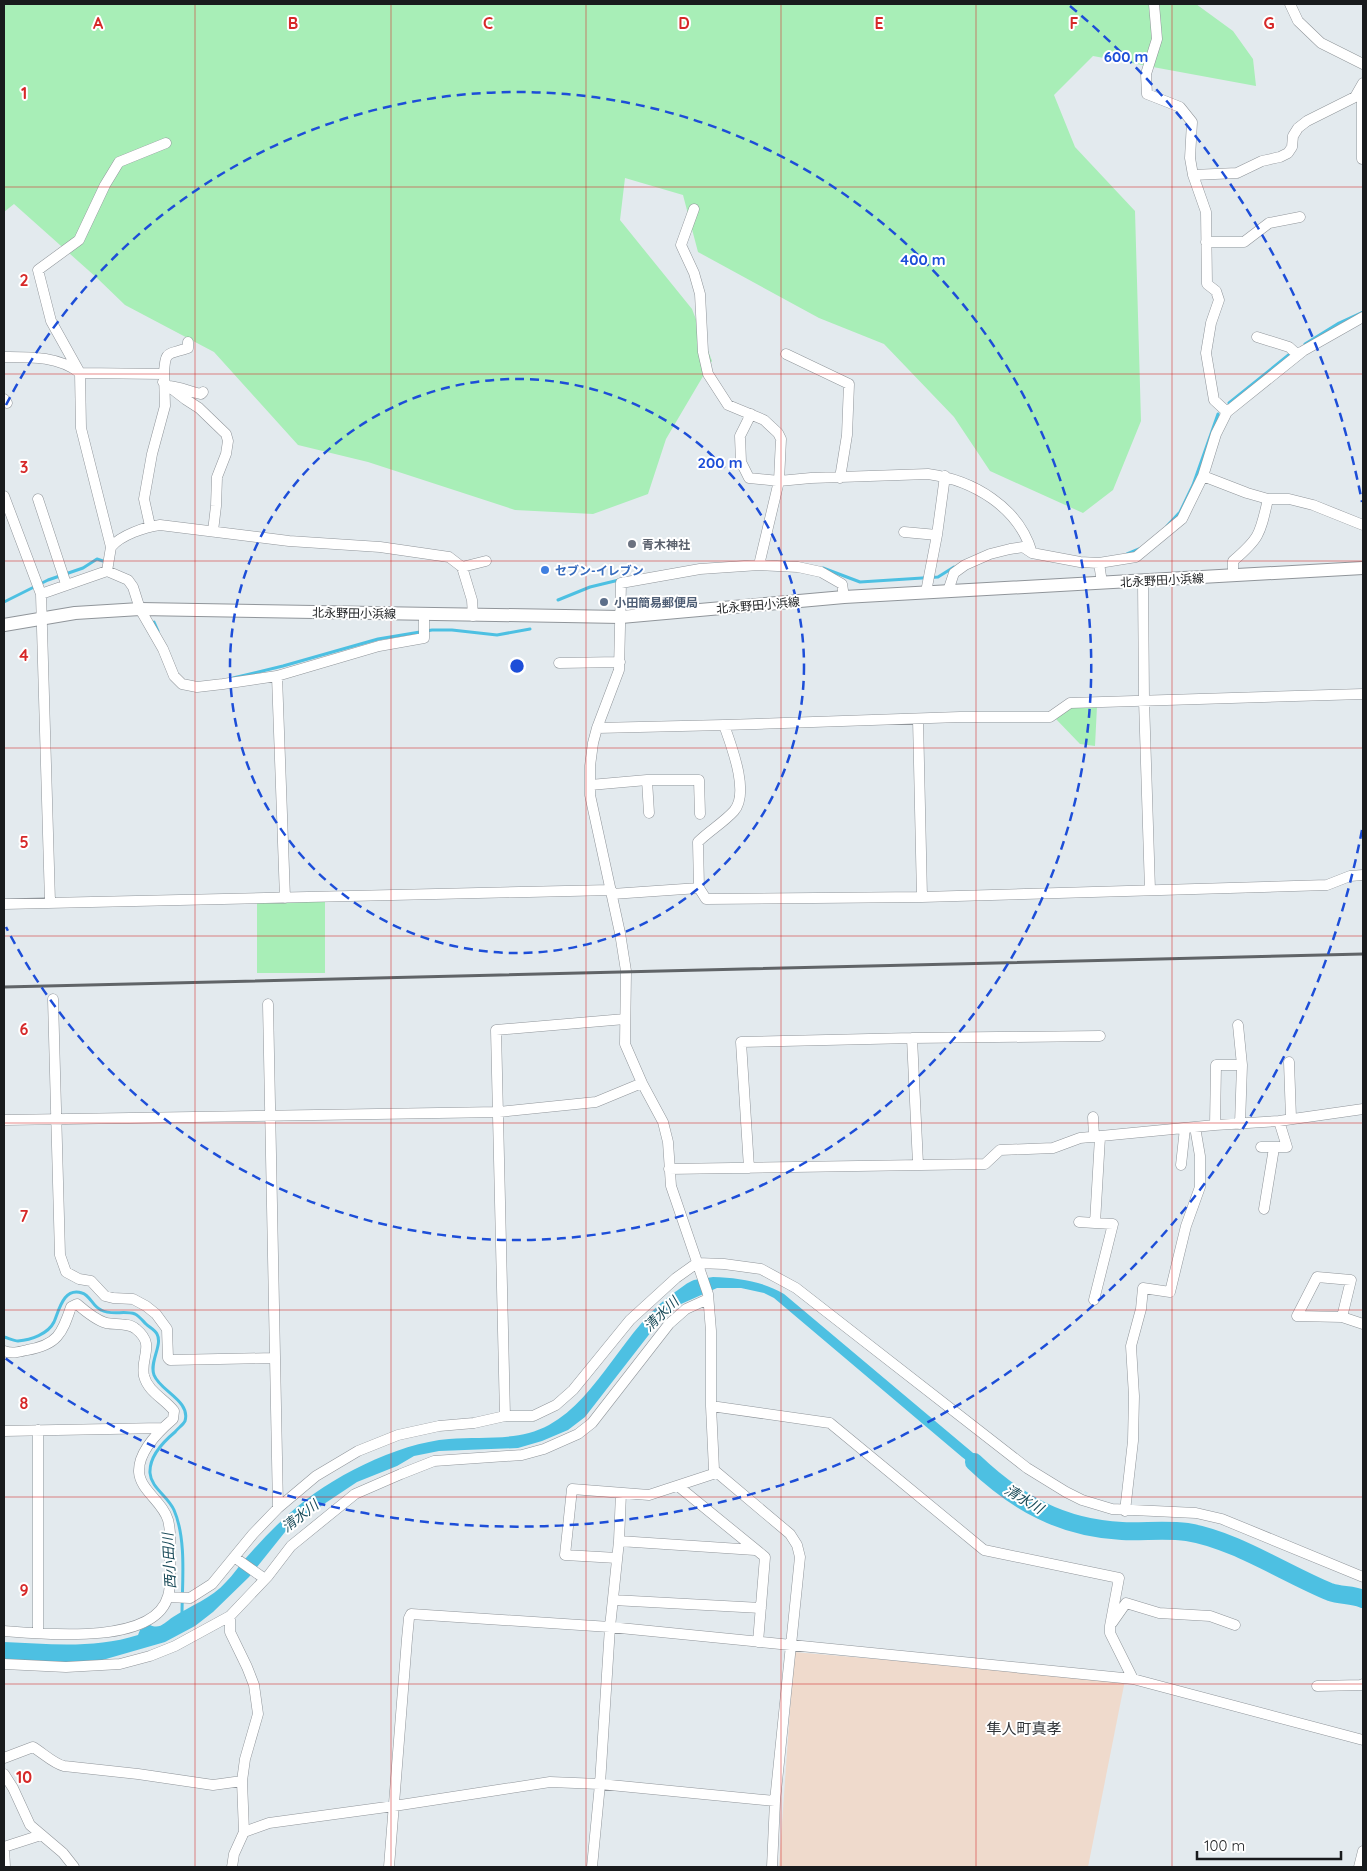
<svg xmlns="http://www.w3.org/2000/svg" width="1367" height="1871" font-family="Quicksand,'Noto Sans JP',sans-serif">
  <style>
    .industrial { fill: #efdacc }
    .green { fill: #a8eeb7 }
    .water { fill: #4dc0e2 }
    .lines { fill: none; stroke-linecap: round; stroke-linejoin: round }
    .stream { stroke: #4dc0e2; stroke-width: 3 }
    .river { stroke: #4dc0e2; stroke-width: 18 }
    .minor-casing { stroke: #90959a; stroke-width: 11 }
    .major-casing { stroke: #90959a; stroke-width: 14 }
    .minor { stroke: #fff; stroke-width: 10 }
    .major { stroke: #fff; stroke-width: 12 }
    .rail { stroke: #606467; stroke-width: 3 }
    .grid { fill: none; stroke: #d62828; stroke-width: 1; stroke-opacity: 0.55 }
    .ring { fill: none; stroke: #1d4ed8; stroke-width: 2.5; stroke-dasharray: 9 6 }
    .worship-dot { fill: #6b7280; stroke: #fff; stroke-width: 2 }
    .shop-dot { fill: #3f7fe0; stroke: #fff; stroke-width: 2 }
    .service-dot { fill: #5c6f8a; stroke: #fff; stroke-width: 2 }
    .labels { text-anchor: middle; dominant-baseline: central; stroke-width: 4; stroke-linejoin: round; paint-order: stroke }
    .worship-label { font-size: 12px; font-weight: bold; fill: #5b616d; stroke: #fff; text-anchor: start }
    .shop-label { font-size: 12px; font-weight: bold; fill: #366cbe; stroke: #fff; text-anchor: start }
    .street-label { font-size: 12px; fill: #191b1d; stroke: #fff }
    .service-label { font-size: 12px; font-weight: bold; fill: #4e5e75; stroke: #fff; text-anchor: start }
    .water-label { font-size: 14px; font-style: italic; fill: #194a58; stroke: #fff }
    .quarter-label { font-size: 15px; fill: #313539; stroke: #fff }
    .grid-label { font-size: 16px; text-anchor: middle; font-weight: bold; fill: #d62828; stroke: #fff; stroke-width: 4; stroke-linejoin: round; paint-order: stroke }
    .centre { fill: #1d4ed8; stroke: #fff; stroke-width: 2.5 }
    .ring-label { font-size: 15px; text-anchor: middle; font-weight: bold; fill: #1d4ed8; stroke: #fff; stroke-width: 4; stroke-linejoin: round; paint-order: stroke }
  </style>
  <rect width="100%" height="100%" fill="#e3eaee"/>
  <!-- industrial -->
  <path class="industrial" d="M 794,1652 L 1125,1680 L 1088,1867 L 779,1867 Z"/>
  <!-- green -->
  <path class="green" d="M 4,4 L 1196,4 L 1233,31 L 1253,59 L 1256,86 L 1093,56 L 1054,95 L 1075,147 L 1135,211 L 1141,421 L 1113,490 L 1083,513 L 990,471 L 954,417 L 884,344 L 819,318 L 698,252 L 683,195 L 625,178 L 620,220 L 692,309 L 712,361 L 666,439 L 648,494 L 593,514 L 515,510 L 368,462 L 298,445 L 214,352 L 125,305 L 97,278 L 14,204 L 4,212 Z
    M 1097,706 L 1095,746 L 1080,744 L 1054,717 L 1072,707 Z
    M 257,901 L 325,901 L 325,973 L 257,973 Z"/>
  <!-- water -->
  <path class="water" d="M 713,1277 C 739,1278 762,1281 784,1294 L 985,1463 L 991,1477 L 989,1478 L 962,1457 L 774,1298 L 764,1293 L 741,1288 L 717,1288 L 681,1304 L 658,1323 L 585,1417 L 568,1430 L 542,1441 L 518,1448 L 439,1451 L 414,1456 L 397,1466 L 357,1482 L 297,1522 L 285,1532 L 249,1577 L 213,1612 L 195,1626 L 165,1642 L 99,1661 L 63,1663 L 4,1660 L 4,1642 C 49,1644 94,1649 138,1635 L 140,1630 L 150,1625 C 160,1630 165,1622 173,1617 C 190,1606 212,1598 226,1582 C 233,1575 239,1566 245,1559 C 259,1543 274,1527 290,1513 C 328,1478 397,1443 449,1439 C 482,1436 518,1442 549,1425 C 600,1397 625,1326 675,1292 C 681,1288 688,1282 694,1280 C 700,1279 707,1278 713,1277 Z"/>
  <g class="lines">
    <!-- stream -->
    <path class="stream" d="M 1305,344 L 1339,323 L 1363,312
      M 1229,403 L 1291,353
      M 1167,526 L 1180,512 L 1193,485 L 1218,414
      M 1127,554 L 1139,549
      M 823,568 L 860,582 L 938,577 L 954,567
      M 558,600 L 590,587 L 619,580
      M 4,602 L 48,580 L 83,568 L 97,559 L 103,561
      M 154,622 L 158,631
      M 233,678 L 283,666 L 378,639 L 432,630 L 452,630 L 497,635 L 530,629
      M 4,1337 C 8,1338 14,1341 18,1341 C 31,1340 48,1334 54,1322 C 59,1311 63,1287 82,1293 C 90,1295 93,1307 101,1310 C 112,1316 124,1310 135,1314 C 139,1316 143,1321 146,1324 C 149,1327 155,1330 157,1334 C 163,1345 149,1362 154,1375 C 160,1391 191,1401 185,1421 C 183,1425 178,1428 175,1432 C 163,1442 149,1456 150,1473 C 151,1488 168,1496 174,1510 C 187,1540 182,1584 182,1615"/>
    <!-- river -->
    <path class="river" d="M 974,1462 C 1017,1503 1062,1528 1122,1531 C 1143,1532 1166,1529 1187,1532 C 1233,1539 1286,1574 1330,1592 C 1341,1596 1352,1594 1363,1599"/>
    <defs>
      <path id="minor" d="M 1154,4 L 1157,39 L 1146,74 L 1147,94 L 1180,107 L 1192,122 L 1190,158 L 1193,175 L 1206,212 L 1207,284 L 1216,291 L 1219,300 L 1211,323 L 1206,353 L 1214,400 L 1227,412
        M 1290,4 L 1298,21 L 1321,43 L 1363,64
        M 1362,86 L 1362,159
        M 1193,175 L 1237,173 L 1262,161 L 1280,157 L 1288,153 L 1292,147 L 1293,136 L 1298,128 L 1307,121 L 1355,97 L 1363,83
        M 694,209 L 681,245 L 694,273 L 700,294 L 703,352 L 708,374 L 728,405 L 764,420 L 778,433 L 781,439 L 779,481 L 749,478 L 741,462 L 740,436 L 751,414
        M 1206,242 L 1244,242 L 1269,223 L 1300,217
        M 1257,337 L 1289,347 L 1298,355
        M 786,354 L 849,384 L 847,435 L 840,478
        M 4,357 C 30,357 58,356 80,373 L 164,374 L 165,406 L 152,454 L 144,499 L 150,526
        M 164,374 C 165,350 167,355 188,348 L 188,342
        M 163,382 L 185,399 L 199,408 L 226,434 L 228,441 L 226,454 L 217,477 L 216,506 L 213,531
        M 167,386 C 180,386 189,392 201,394 L 203,392
        M 4,399 L 7,403
        M 1203,476 L 1247,493 L 1268,499 L 1289,499 L 1313,505 L 1363,525
        M 4,496 L 41,594 L 50,902
        M 38,499 L 66,584
        M 904,532 L 937,535
        M 111,547 C 121,535 145,527 160,525 L 289,541 L 380,547 L 449,557 L 462,567 L 472,600 L 473,616
        M 1099,563 L 1102,583
        M 759,565 L 779,481 L 811,478 L 928,474 C 973,480 1019,507 1032,553
        M 462,567 L 486,561
        M 107,571 L 111,547 L 81,428 L 80,373 L 51,321 L 38,270 L 79,240 L 105,185 L 119,162 L 166,143
        M 1233,576 L 1233,561 C 1260,538 1260,534 1268,499
        M 1143,581 L 1144,700 L 1150,890
        M 948,591 L 954,573 L 965,565 L 990,554 L 1010,549 L 1023,547 L 1032,553 L 1080,562 L 1099,563 L 1136,557 L 1182,519 L 1203,476 L 1216,434 L 1227,412 L 1303,351 L 1363,317
        M 926,592 L 937,535 L 945,476
        M 41,594 L 107,571 L 128,580 L 133,587 L 140,609 L 163,649 L 174,676 L 182,684 L 197,687 L 223,684 L 277,676 L 379,646 L 424,638 L 424,614
        M 559,663 L 620,662
        M 277,676 L 285,898
        M 918,719 L 922,897
        M 724,725 C 731,745 750,793 734,811 C 723,823 709,831 698,842 L 699,888 L 706,899 L 922,897 L 1327,885 L 1350,876 L 1363,875
        M 597,728 L 724,725 L 960,717 L 1050,717 L 1070,703 L 1363,694
        M 647,780 L 649,813
        M 590,785 L 647,780 L 699,780 L 700,814
        M 612,894 L 699,888
        M 4,904 L 611,890
        M 53,999 L 60,1255 L 66,1272 L 79,1279 L 91,1281 L 105,1296 L 113,1298 L 133,1299 L 146,1306 L 156,1314 L 167,1329 L 168,1358 L 170,1360 L 274,1358
        M 268,1004 L 278,1508
        M 1238,1025 L 1242,1065 L 1240,1124
        M 912,1038 L 918,1164
        M 1289,1062 L 1291,1118
        M 1093,1117 L 1094,1137
        M 4,1120 L 499,1112 L 596,1102 L 642,1083
        M 1215,1125 L 1216,1065 L 1242,1065
        M 1261,1147 L 1287,1147 L 1279,1121
        M 1181,1165 L 1185,1128
        M 749,1168 L 741,1042 L 912,1038 L 1100,1036
        M 669,1169 L 985,1164 L 1000,1150 L 1053,1148 L 1080,1138 L 1215,1125 L 1279,1121 L 1363,1109
        M 1264,1209 L 1274,1148
        M 1079,1222 L 1095,1223
        M 1094,1300 L 1113,1224 L 1095,1223 L 1100,1137
        M 1342,1317 L 1351,1280 L 1317,1277 L 1297,1316 L 1342,1317 L 1363,1324
        M 4,1351 C 12,1354 19,1352 27,1350 C 57,1345 62,1334 71,1307 L 77,1304 C 85,1311 96,1320 106,1323 C 116,1325 128,1322 136,1329 C 156,1345 140,1357 144,1376 C 148,1392 165,1399 174,1411 L 173,1419 C 159,1431 138,1452 139,1472 C 140,1490 163,1502 168,1520 C 172,1535 170,1551 170,1566 C 170,1575 171,1587 168,1596 C 155,1646 42,1634 4,1631
        M 711,1406 L 830,1423 L 984,1550 L 1119,1578 L 1110,1626 L 1110,1633 L 1133,1679
        M 505,1416 L 496,1030 L 625,1019
        M 4,1431 L 162,1428
        M 678,1486 L 765,1557 L 758,1642
        M 1125,1511 L 1133,1441 L 1134,1396 L 1131,1346 L 1141,1309 L 1143,1288 L 1170,1292 L 1186,1226 L 1200,1187 L 1200,1156 L 1195,1127
        M 619,1541 L 755,1550
        M 234,1557 L 265,1579
        M 617,1558 L 565,1555 L 572,1489 L 649,1495 L 716,1473
        M 168,1597 L 190,1598 L 212,1584 L 253,1534 L 278,1508 L 316,1476 L 358,1451 L 398,1435 L 439,1426 L 474,1423 L 505,1416 L 533,1416 L 556,1405 L 573,1390 L 630,1320 L 676,1278 L 697,1263 L 724,1264 L 761,1269 L 796,1288 L 1027,1468 L 1066,1492 L 1082,1500 L 1112,1509 L 1196,1513 L 1222,1519 L 1363,1577
        M 613,1600 L 761,1608
        M 1112,1623 L 1126,1603 L 1159,1613 L 1210,1616 L 1235,1625
        M 38,1632 L 38,1430
        M 4,1664 L 66,1667 L 120,1664 L 150,1656 L 175,1646 L 230,1616
        M 1317,1686 L 1361,1685 L 1363,1684
        M 4,1758 L 33,1747 C 43,1753 54,1764 64,1766 L 138,1774 L 213,1785 L 242,1781
        M 4,1774 L 13,1788 L 30,1825 L 63,1853 L 74,1867
        M 244,1832 L 269,1823 L 394,1806 L 550,1782 L 600,1784 L 775,1801
        M 5,1867 L 4,1847 L 41,1835
        M 232,1867 L 234,1854 L 244,1832 L 242,1781 L 245,1759 L 258,1714 L 254,1685 L 247,1667 L 230,1632 L 230,1616 L 268,1576 L 291,1546 L 355,1494 L 401,1474 L 434,1461 L 522,1455 L 544,1449 L 578,1434 L 592,1423 L 669,1324 L 686,1309 L 708,1299
        M 389,1867 L 407,1639 L 409,1618 L 411,1614 L 610,1627 L 1133,1679 L 1363,1740
        M 592,1867 L 600,1784 L 610,1627 L 619,1541 L 621,1493
        M 772,1867 L 775,1801 L 800,1557 L 797,1545 L 790,1534 L 714,1470 L 711,1406 L 711,1331 L 708,1294 L 671,1186 L 668,1142 L 663,1122 L 642,1083 L 625,1044 L 626,971 L 620,933 L 590,795 L 590,766 L 593,743 L 597,728 L 619,670 L 621,583 L 700,569 L 759,565 L 798,567 L 821,572 L 842,584 L 844,597
        M 1359,1867 L 1363,1851"/>
      <path id="major" d="M 4,625 L 75,613 L 140,609 L 621,617 L 844,597 L 1363,568"/>
    </defs>
    <!-- minor casing -->
    <use href="#minor" class="minor-casing"/>
    <!-- major casing -->
    <use href="#major" class="major-casing"/>
    <!-- minor -->
    <use href="#minor" class="minor"/>
    <!-- major -->
    <use href="#major" class="major"/>
    <!-- rail -->
    <path class="rail" d="M 4,987 L 1363,954"/>
  </g>
  <!-- grid -->
  <path class="grid" d="M 195,4 L 195,1867M 391,4 L 391,1867M 586,4 L 586,1867M 781,4 L 781,1867M 976,4 L 976,1867M 1172,4 L 1172,1867M 4,187 L 1363,187M 4,374 L 1363,374M 4,561 L 1363,561M 4,748 L 1363,748M 4,936 L 1363,936M 4,1123 L 1363,1123M 4,1310 L 1363,1310M 4,1497 L 1363,1497M 4,1684 L 1363,1684"/>
  <!-- distance rings -->
  <g class="ring">
    <circle cx="517" cy="666" r="287"/>
    <path d="M6 405A574 574 0 1 1 6 927"/>
    <path d="M1362 830A861 861 0 0 1 5 1358M1070 6A861 861 0 0 1 1362 502"/>
  </g>
  <!-- markers -->
  <circle class="worship-dot" cx="632" cy="544" r="5"/>
  <circle class="shop-dot" cx="545" cy="570" r="5"/>
  <circle class="service-dot" cx="604" cy="602" r="5"/>
  <g class="labels">
    <!-- worship labels -->
    <g class="worship-label">
      <text x="642" y="544">青木神社</text>
    </g>
    <!-- shop labels -->
    <g class="shop-label">
      <text x="555" y="570">セブン-イレブン</text>
    </g>
    <!-- street labels -->
    <g class="street-label">
      <text transform="translate(1162 580) rotate(-3)">北永野田小浜線</text>
      <text transform="translate(758 605) rotate(-5)">北永野田小浜線</text>
      <text transform="translate(354 613) rotate(1)">北永野田小浜線</text>
    </g>
    <!-- service labels -->
    <g class="service-label">
      <text x="614" y="602">小田簡易郵便局</text>
    </g>
    <!-- water labels -->
    <g class="water-label">
      <text transform="translate(661 1314) rotate(-44)">清水川</text>
      <text transform="translate(1024 1499) rotate(31)">清水川</text>
      <text transform="translate(300 1516) rotate(-38)">清水川</text>
      <text transform="translate(169 1561) rotate(-93)">西小田川</text>
    </g>
    <!-- quarter labels -->
    <g class="quarter-label">
      <text x="1024" y="1728">隼人町真孝</text>
    </g>
  </g>
  <g class="grid-label">
    <text x="98" y="29">A</text>
    <text x="293" y="29">B</text>
    <text x="488" y="29">C</text>
    <text x="684" y="29">D</text>
    <text x="879" y="29">E</text>
    <text x="1074" y="29">F</text>
    <text x="1269" y="29">G</text>
    <text x="24" y="99">1</text>
    <text x="24" y="286">2</text>
    <text x="24" y="473">3</text>
    <text x="24" y="661">4</text>
    <text x="24" y="848">5</text>
    <text x="24" y="1035">6</text>
    <text x="24" y="1222">7</text>
    <text x="24" y="1409">8</text>
    <text x="24" y="1596">9</text>
    <text x="24" y="1783">10</text>
  </g>
  <circle cx="517" cy="666" r="8" class="centre"/>
  <g class="ring-label">
    <text x="1126" y="62">600 m</text>
    <text x="923" y="265">400 m</text>
    <text x="720" y="468">200 m</text>
  </g>
  <!-- border -->
  <rect width="1367" height="1871" fill="none" stroke="#191b1d" stroke-width="10"/>
  <!-- scale -->
  <path d="M1197 1851v8h144v-8" fill="none" stroke="#191b1d" stroke-width="2.5"/>
  <text x="1204" y="1851" font-size="15" fill="#191b1d" stroke="#ffffff" stroke-width="4" paint-order="stroke">100 m</text>
</svg>
